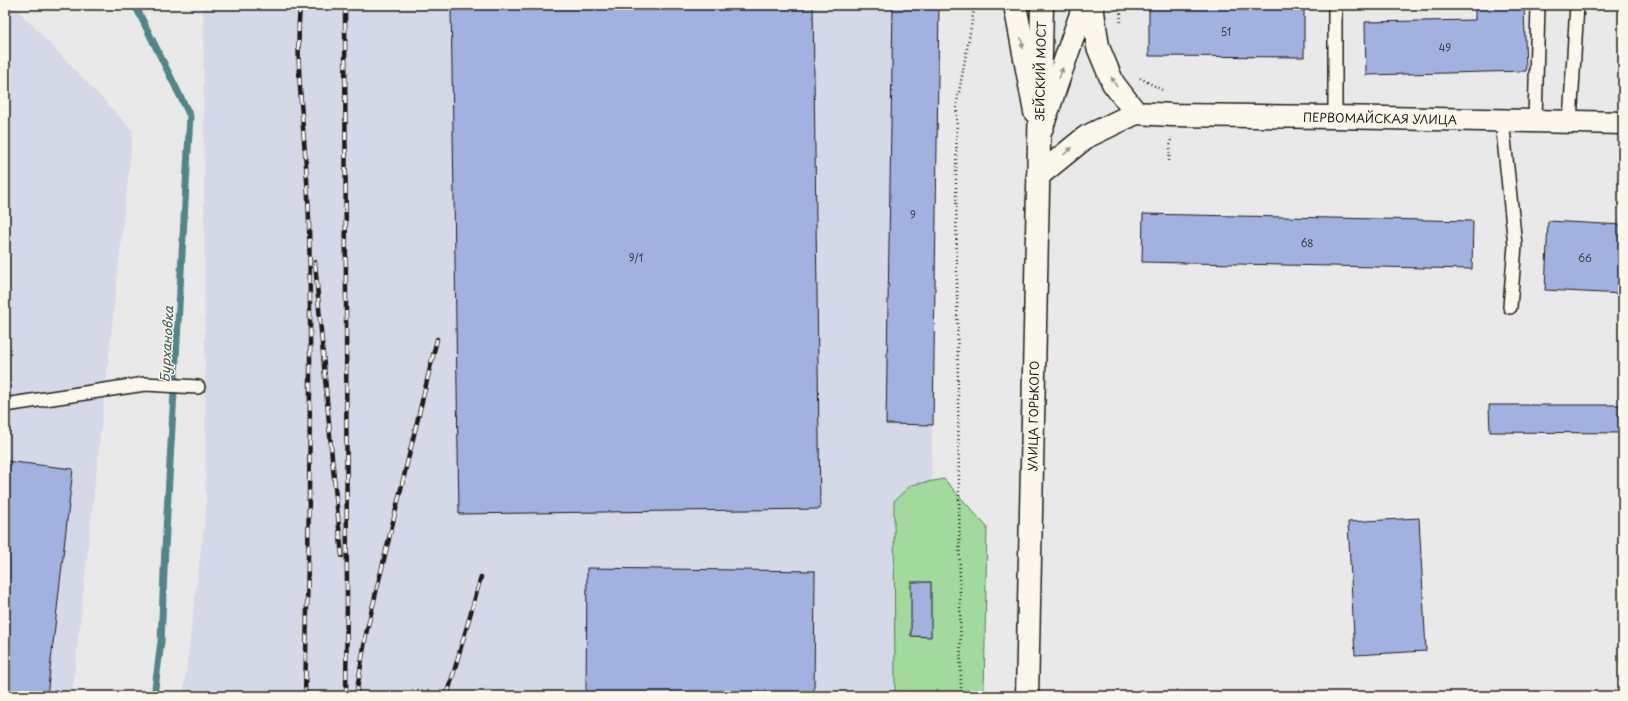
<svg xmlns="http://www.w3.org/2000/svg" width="1628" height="701" font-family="'Playpen Sans',sans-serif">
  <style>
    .built { fill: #d4d8e7 }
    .green { fill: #a2d99d; stroke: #5f7a5c }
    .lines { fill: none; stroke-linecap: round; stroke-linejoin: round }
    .stream { stroke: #538488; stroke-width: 7 }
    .building { fill: #a2b1e0; stroke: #1c1c1c }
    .lane-casing { stroke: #1c1c1c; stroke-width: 16 }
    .secondary-casing { stroke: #1c1c1c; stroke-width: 25 }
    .primary-casing { stroke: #1c1c1c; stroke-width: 25 }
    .path { stroke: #1c1c1c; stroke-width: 2.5; stroke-dasharray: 1 3; stroke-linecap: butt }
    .lane { stroke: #fbf7ec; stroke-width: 13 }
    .secondary { stroke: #fbf7ec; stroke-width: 22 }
    .primary { stroke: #fbf7ec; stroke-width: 22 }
    .rail-casing { stroke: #1c1c1c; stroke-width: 4.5 }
    .rail { stroke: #fbf7ec; stroke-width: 3; stroke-dasharray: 9; stroke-linecap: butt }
    .oneway { fill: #97948e }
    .labels { text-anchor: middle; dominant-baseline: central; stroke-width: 3; stroke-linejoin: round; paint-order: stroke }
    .number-label { font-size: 10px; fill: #3e414d }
    .street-label { font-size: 12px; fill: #1c1c1c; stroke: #fbf7ec }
    .water-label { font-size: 13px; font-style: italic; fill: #3c595b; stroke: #fbf7ec }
  </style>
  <rect width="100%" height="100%" fill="#e9e9ea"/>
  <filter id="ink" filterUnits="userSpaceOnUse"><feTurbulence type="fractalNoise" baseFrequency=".025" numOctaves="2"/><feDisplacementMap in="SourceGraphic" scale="8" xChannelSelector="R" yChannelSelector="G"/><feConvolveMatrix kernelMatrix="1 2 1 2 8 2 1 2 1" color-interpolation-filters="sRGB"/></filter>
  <g filter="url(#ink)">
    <!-- built -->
    <path class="built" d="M 11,5 L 13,5 L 133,131 L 72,696 L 5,696 L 5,11 Z
      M 203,5 L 935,5 L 930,696 L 183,696 L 206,509 Z"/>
    <!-- green -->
    <path class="green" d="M 944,479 L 987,527 L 984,696 L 895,696 L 894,501 L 911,485 Z"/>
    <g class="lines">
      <!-- stream -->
      <path class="stream" d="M 135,5 L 190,116 L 165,548 L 161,642 L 154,696"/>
    </g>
    <!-- building -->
    <path class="building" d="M 451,5 L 813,5 L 820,509 L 459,514 Z
      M 893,5 L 939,5 L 933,425 L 886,424 Z
      M 1149,5 L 1304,5 L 1304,57 L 1149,56 Z
      M 1475,5 L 1524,5 L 1526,71 L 1366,75 L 1365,22 L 1475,20 Z
      M 1143,214 L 1473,221 L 1472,269 L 1142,262 Z
      M 1548,221 L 1623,225 L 1623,294 L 1545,290 Z
      M 1489,405 L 1623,405 L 1623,433 L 1490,432 Z
      M 5,461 L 73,469 L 47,696 L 5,696 Z
      M 1419,518 L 1426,651 L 1355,655 L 1348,522 Z
      M 587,568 L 815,571 L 814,696 L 586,696 Z
      M 911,582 L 931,582 L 931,637 L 911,636 Z"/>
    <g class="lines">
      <defs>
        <path id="lane" d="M 1335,117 L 1335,5
          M 1502,120 L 1515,245 L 1510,307
          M 1535,121 L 1538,5
          M 1570,122 L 1577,5
          M 5,405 L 145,384 L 198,387"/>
        <path id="secondary" d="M 1015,5 L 1035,112
          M 1092,5 L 1098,47 L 1113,83 L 1136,113
          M 1041,130 L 1084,5
          M 1038,176 L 1086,137 L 1136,113 L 1172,115 L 1335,117 L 1623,123"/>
        <path id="primary" d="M 1027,696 L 1042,5"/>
      </defs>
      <!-- lane casing -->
      <use href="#lane" class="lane-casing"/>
      <!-- secondary casing -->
      <use href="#secondary" class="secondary-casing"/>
      <!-- primary casing -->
      <use href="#primary" class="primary-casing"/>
      <!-- path -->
      <path class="path" d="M 1120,5 L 1121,25
        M 1140,78 L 1162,90
        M 1169,161 L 1171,137
        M 961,696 L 956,180 L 957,103 L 975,5"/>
      <!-- lane -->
      <use href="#lane" class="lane"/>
      <!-- secondary -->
      <use href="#secondary" class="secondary"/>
      <!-- primary -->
      <use href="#primary" class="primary"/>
      <defs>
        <path id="rail" d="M 300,5 C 294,78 308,151 309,223 C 312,381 309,538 305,696
          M 345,5 L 347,602
          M 315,262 L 332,458 L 342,556
          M 346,696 L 347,596
          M 356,696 L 366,634 L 437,339
          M 447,696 L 481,577"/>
      </defs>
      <!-- rail casing -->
      <use href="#rail" class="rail-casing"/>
      <!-- rail -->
      <use href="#rail" class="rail"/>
    </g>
    <!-- one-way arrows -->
    <defs><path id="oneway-solid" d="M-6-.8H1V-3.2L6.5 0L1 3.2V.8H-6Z"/></defs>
    <g class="oneway">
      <use href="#oneway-solid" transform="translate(1022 43) rotate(80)"/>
      <use href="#oneway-solid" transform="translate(1061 73) rotate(-71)"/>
      <use href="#oneway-solid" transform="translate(1114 82) rotate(-120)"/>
      <use href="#oneway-solid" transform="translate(1068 151) rotate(-40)"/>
    </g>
  </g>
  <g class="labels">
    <!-- number labels -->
    <g class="number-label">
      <text x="1226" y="31">51</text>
      <text x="1445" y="47">49</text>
      <text x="913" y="214">9</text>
      <text x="1307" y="242">68</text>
      <text x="636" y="257">9/1</text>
      <text x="1585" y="257">66</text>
    </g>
    <!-- street labels -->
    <g class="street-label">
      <text transform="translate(1040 71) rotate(-89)">ЗЕЙСКИЙ МОСТ</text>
      <text transform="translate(1380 118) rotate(1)">ПЕРВОМАЙСКАЯ УЛИЦА</text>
      <text transform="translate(1033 416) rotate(-89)">УЛИЦА ГОРЬКОГО</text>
    </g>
    <!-- water labels -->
    <g class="water-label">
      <text transform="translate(166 344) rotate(-87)">Бурхановка</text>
    </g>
  </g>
  <!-- margin -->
  <rect width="1628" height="701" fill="none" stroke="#fbf7ec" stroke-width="20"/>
  <rect x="10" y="10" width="1608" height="681" fill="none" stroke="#1c1c1c" stroke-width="1.5" filter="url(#ink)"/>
</svg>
